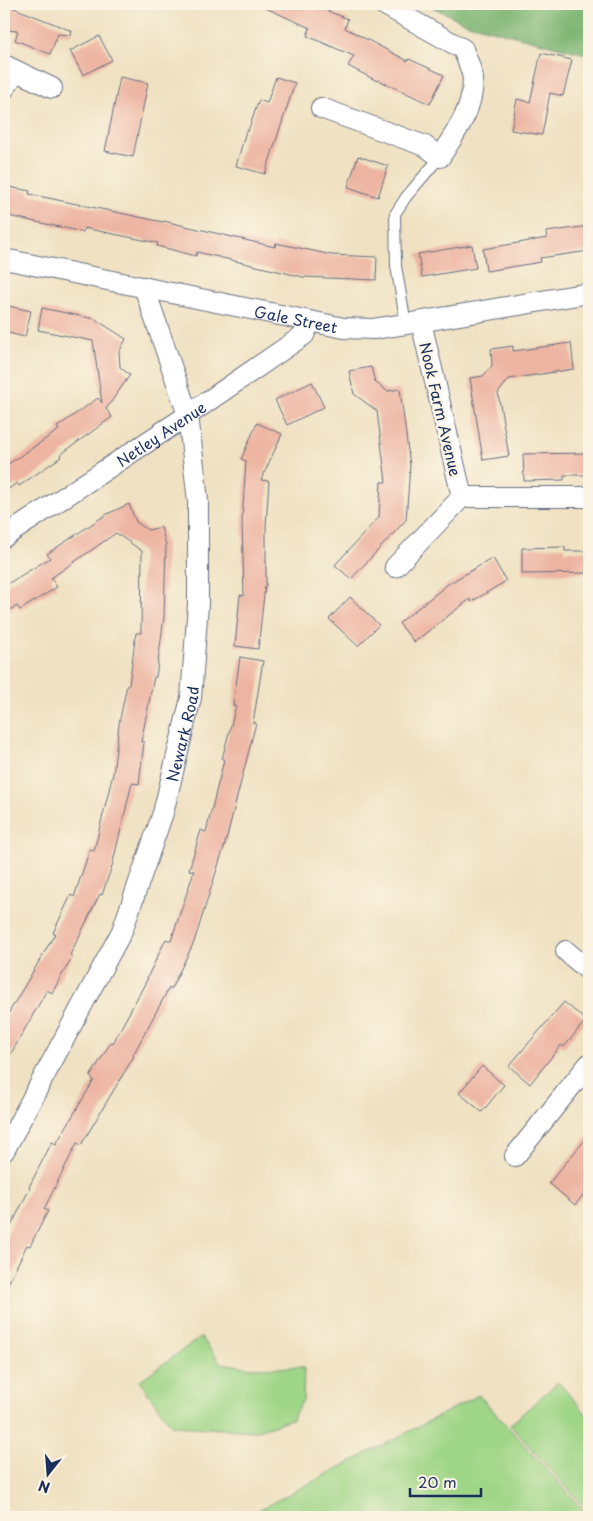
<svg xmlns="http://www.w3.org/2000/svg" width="593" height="1521" font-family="'Playpen Sans',sans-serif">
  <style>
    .green { fill: #9fd586; stroke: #5d8272 }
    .forest { fill: #7fb673; stroke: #4d7268 }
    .building { fill: #edb4a1 }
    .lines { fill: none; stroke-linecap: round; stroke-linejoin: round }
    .service-casing { stroke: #656d81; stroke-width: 12 }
    .minor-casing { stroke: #656d81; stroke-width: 22 }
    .service { stroke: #fff; stroke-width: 10 }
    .minor { stroke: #fff; stroke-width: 20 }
    .labels { text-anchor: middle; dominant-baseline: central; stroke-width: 4.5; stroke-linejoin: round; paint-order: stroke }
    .street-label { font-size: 15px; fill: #1b2f5e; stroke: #fcf5e5 }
  </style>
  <rect width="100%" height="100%" fill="#fcf5e5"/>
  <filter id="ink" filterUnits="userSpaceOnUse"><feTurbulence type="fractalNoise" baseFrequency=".02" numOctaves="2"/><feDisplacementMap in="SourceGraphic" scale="10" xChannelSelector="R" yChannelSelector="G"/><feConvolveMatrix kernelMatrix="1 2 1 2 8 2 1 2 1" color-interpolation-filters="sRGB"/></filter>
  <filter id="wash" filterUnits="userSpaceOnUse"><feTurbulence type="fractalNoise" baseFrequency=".0096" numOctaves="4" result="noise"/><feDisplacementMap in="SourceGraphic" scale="20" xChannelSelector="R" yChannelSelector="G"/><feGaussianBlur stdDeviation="1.12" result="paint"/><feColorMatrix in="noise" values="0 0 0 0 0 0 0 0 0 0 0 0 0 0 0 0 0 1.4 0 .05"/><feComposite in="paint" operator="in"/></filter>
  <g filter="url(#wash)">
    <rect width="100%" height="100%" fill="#efe1c1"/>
    <!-- green -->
    <path class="green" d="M 201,1337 L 221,1363 L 253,1368 L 304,1367 L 303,1400 L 292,1419 L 255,1431 L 172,1426 L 139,1381 Z
      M 558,1382 L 589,1417 L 589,1510 L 588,1511 L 510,1425 Z
      M 479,1395 L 588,1515 L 588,1517 L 245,1517 Z"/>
    <!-- forest -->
    <path class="forest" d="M 426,4 L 589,4 L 589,55 L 468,24 Z"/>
    <g id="blocks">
      <!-- building -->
      <path class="building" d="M 4,4 L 72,31 L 71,35 L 58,34 L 50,54 L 15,40 L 18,31 L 4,30 Z
        M 257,4 L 310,4 L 348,19 L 345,28 L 408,61 L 409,59 L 444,75 L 430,104 L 378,80 L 377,81 L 348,66 L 354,56 L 307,36 L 310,28 Z
        M 99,36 L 112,60 L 83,75 L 70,51 Z
        M 541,53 L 572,60 L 563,96 L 550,93 L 542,135 L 511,130 L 517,99 L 530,102 Z
        M 120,77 L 148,83 L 133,157 L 105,151 Z
        M 276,77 L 295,83 L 265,174 L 236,166 L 246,131 L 248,131 L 259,100 L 267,103 Z
        M 358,156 L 388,166 L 378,197 L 348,187 Z
        M 4,186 L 30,191 L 29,194 L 163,222 L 164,221 L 275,247 L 276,243 L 332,255 L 377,257 L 376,280 L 303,277 L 197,252 L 196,256 L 157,246 L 158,243 L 84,228 L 83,232 L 4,215 Z
        M 589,226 L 589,251 L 540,258 L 541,262 L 486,271 L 483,249 L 547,238 L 546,232 Z
        M 472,245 L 476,268 L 422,277 L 418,254 Z
        M 4,305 L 31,311 L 25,337 L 4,332 Z
        M 42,308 L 95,319 L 126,339 L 119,352 L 120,367 L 130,375 L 106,409 L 112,417 L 60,455 L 61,457 L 19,486 L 17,483 L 4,492 L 4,467 L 59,430 L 57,427 L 98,398 L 102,403 L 93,341 L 38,330 Z
        M 571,343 L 574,369 L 509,379 L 498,393 L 509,456 L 483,460 L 470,378 L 483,376 L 492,366 L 491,349 L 513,346 L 513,351 Z
        M 371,367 L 375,382 L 387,391 L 400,389 L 410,466 L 406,520 L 351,579 L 335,565 L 379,517 L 381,482 L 386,482 L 377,411 L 354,394 L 349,371 Z
        M 312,382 L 324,407 L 287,425 L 275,400 Z
        M 257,423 L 282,434 L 261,480 L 269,481 L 266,525 L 266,586 L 265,586 L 258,649 L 235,646 L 240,595 L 244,596 L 242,521 L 246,461 L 241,459 Z
        M 589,453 L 589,475 L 564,475 L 564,480 L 524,481 L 523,454 Z
        M 129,504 L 136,522 L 148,530 L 161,527 L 166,545 L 164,617 L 156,677 L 154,677 L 141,742 L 144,742 L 139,784 L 132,783 L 112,866 L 102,895 L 100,894 L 70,955 L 72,957 L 52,993 L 47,990 L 4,1066 L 4,1021 L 55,934 L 53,933 L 71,895 L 74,897 L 90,849 L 94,851 L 113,774 L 119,724 L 127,685 L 129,685 L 136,633 L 141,633 L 142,551 L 116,533 L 51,578 L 57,587 L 20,610 L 17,606 L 4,613 L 4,586 L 50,558 L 47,554 L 107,514 Z
        M 565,547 L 565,551 L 589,551 L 589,573 L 522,574 L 522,548 Z
        M 493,558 L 506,581 L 471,602 L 470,599 L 414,642 L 399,623 L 448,584 Z
        M 350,597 L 379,625 L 358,646 L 329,619 Z
        M 240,657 L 263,661 L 253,723 L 256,723 L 225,844 L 194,942 L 171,989 L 169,988 L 133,1055 L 134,1056 L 81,1145 L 77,1143 L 44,1209 L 48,1211 L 30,1246 L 27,1245 L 4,1292 L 4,1240 L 30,1188 L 29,1187 L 52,1142 L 56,1144 L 94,1080 L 90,1077 L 111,1042 L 113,1043 L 148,978 L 147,978 L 166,939 L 171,941 L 194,871 L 189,870 L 201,830 L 206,832 L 224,760 L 222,759 L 236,706 L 233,706 Z
        M 564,1002 L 586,1020 L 564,1047 L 561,1045 L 530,1084 L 509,1066 Z
        M 482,1066 L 504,1085 L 482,1112 L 459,1093 Z
        M 589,1135 L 589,1188 L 575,1205 L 549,1183 Z"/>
    </g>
  </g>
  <g filter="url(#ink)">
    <use href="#blocks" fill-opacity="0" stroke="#656d81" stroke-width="1"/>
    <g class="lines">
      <defs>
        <path id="service" d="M 406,324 L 396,266 L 395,214 L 406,197 L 440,157"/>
        <g id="minor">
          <path d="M 4,65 L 52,88"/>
          <path d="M 4,89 L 16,71"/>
          <path d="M 321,108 L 425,146 L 440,157 C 456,132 473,110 473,79 C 472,69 466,58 463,49 L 383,4"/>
          <path id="s1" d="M 4,259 L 344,328 L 373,329 L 406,324 L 589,293"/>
          <path d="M 462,497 L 589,497"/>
          <path id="s2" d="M 4,537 L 188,415 L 304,335 L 310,322"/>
          <path d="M 395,567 L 462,497 L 421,322"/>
          <path d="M 566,951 L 589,971"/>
          <path id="s3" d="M 4,1151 L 122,931 L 163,813 L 191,698 L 198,604 L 198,501 L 188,415 L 144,287"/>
          <path d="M 515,1156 L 589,1064"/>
        </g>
      </defs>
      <!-- service casing -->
      <use href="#service" class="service-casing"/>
      <!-- minor casing -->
      <use href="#minor" class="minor-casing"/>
      <!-- service -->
      <use href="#service" class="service"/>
      <!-- minor -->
      <use href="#minor" class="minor"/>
    </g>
  </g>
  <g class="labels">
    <!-- street labels -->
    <g class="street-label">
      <text stroke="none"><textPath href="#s1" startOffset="298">Gale Street</textPath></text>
      <text transform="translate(441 409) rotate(77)">Nook Farm Avenue</text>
      <text stroke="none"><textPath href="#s2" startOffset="188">Netley Avenue</textPath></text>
      <text stroke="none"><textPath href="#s3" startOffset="456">Newark Road</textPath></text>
    </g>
  </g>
  <!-- margin -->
  <rect width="593" height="1521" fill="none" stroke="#fcf5e5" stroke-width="20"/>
  <!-- north arrow -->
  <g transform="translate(48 1474) rotate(197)" stroke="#fcf5e5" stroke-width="4" paint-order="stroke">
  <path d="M0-4L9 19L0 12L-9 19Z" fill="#1b2f5e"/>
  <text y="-8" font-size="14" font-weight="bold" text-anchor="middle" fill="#1b2f5e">N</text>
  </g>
  <!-- scale -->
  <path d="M410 1488v8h71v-8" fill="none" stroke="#1b2f5e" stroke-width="2.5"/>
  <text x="418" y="1488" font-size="15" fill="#1b2f5e" stroke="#fcf5e5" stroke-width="4" paint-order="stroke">20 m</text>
</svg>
